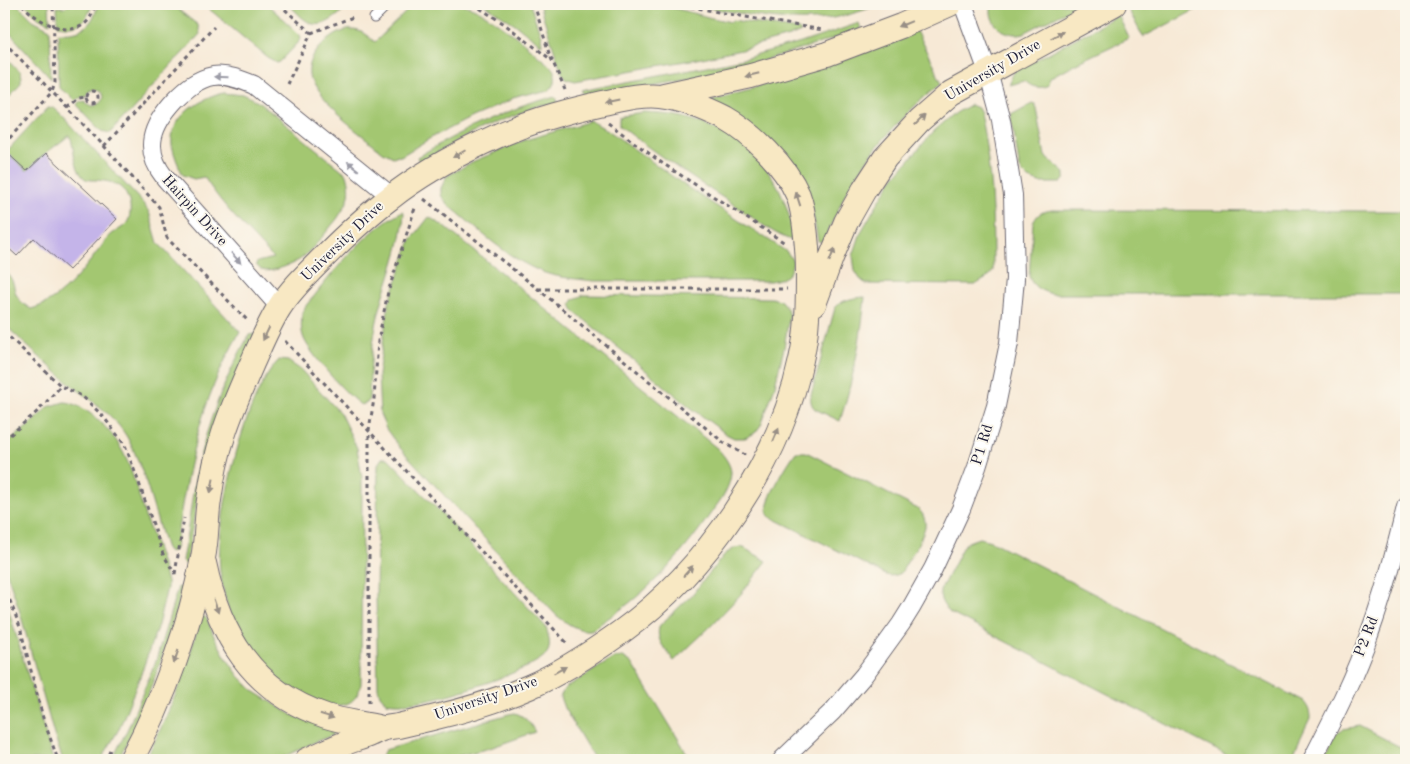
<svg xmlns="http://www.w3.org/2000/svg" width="1410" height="764" font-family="'Old Standard TT',serif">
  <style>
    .green { fill: #a3c771; stroke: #627456 }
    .building { fill: #c4b4e9 }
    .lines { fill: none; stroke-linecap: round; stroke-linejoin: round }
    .service-casing { stroke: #6d6871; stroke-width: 11 }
    .minor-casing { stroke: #6d6871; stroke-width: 20 }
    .secondary-casing { stroke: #6d6871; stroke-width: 26 }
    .path { stroke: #6d6871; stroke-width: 3; stroke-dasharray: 4 4; stroke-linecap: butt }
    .service { stroke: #fff; stroke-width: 9 }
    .minor { stroke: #fff; stroke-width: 18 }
    .secondary { stroke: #f8e8c3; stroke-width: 24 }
    .oneway { fill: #988f86 }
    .oneway2 { fill: #9c9ca7 }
    .labels { text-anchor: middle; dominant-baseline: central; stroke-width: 4; stroke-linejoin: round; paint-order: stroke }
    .street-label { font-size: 15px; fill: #22223b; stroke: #fbf7ec }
  </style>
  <rect width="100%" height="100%" fill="#fbf7ec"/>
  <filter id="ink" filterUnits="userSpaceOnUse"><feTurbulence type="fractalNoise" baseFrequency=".02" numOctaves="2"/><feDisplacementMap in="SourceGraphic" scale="10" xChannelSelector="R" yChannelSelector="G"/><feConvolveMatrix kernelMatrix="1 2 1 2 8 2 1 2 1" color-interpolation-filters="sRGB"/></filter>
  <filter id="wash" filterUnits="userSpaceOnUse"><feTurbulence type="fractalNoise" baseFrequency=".0096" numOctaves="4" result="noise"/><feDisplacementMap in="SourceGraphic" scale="20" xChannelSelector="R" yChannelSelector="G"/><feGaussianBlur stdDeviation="1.12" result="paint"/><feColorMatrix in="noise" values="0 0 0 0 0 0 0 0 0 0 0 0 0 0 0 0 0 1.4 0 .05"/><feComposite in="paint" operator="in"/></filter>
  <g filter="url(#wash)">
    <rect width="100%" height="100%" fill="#f7e9d6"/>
    <!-- green -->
    <path class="green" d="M 4,4 L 17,4 L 33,20 L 50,29 L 51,78 L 4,27 Z
      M 25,4 L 49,4 L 50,23 L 38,17 Z
      M 69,4 L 92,4 C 87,23 77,29 58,25 L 57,7 L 65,7 Z
      M 98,4 L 171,4 L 198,25 L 200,34 L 110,133 L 102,131 L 75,103 L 78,100 L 84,99 L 85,102 L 90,105 C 105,106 104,87 89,89 L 84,95 L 78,96 L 72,100 L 59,86 L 58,32 C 80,34 93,27 98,4 Z
      M 203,4 L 267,4 L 299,34 L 301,37 L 300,41 L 280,62 L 277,63 L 268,58 Z
      M 288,4 L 350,4 C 342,12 326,28 313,24 C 303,21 295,10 288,4 Z
      M 414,4 C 429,4 446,2 460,4 C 487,8 528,47 549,64 C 557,72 558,83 548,90 L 513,99 L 471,117 L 429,139 L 401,156 L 393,157 L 383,152 C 363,135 318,105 310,80 C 304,60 322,43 337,34 C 342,32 346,29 352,30 C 362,30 367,36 375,42 Z
      M 484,4 L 530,4 L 541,36 L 542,44 L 539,43 L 515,24 Z
      M 539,4 L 658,4 L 712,18 L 731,22 L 732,20 L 799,30 L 801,32 L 789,37 L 741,50 L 702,58 L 575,81 L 566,78 L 562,73 Z
      M 698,4 L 881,4 C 860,12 838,19 814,20 C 778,22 740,13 704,7 Z
      M 992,4 L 1080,4 L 1024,33 C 1006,38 986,24 992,4 Z
      M 1129,4 L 1207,4 L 1143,37 L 1126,5 Z
      M 1118,15 L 1129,38 L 1074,64 L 1049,78 L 1048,85 C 1039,89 1031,88 1024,81 L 1008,85 L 1014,72 Z
      M 859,23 L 861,29 C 825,42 789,54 751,64 C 698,77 643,85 589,95 L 582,90 L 743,59 L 801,43 Z
      M 916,31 L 942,82 C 904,113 868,152 845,195 C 838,210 831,225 824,240 L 821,242 L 818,241 L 812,209 L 713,101 L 713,97 L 791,77 L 858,55 Z
      M 4,55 C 12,63 22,70 21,82 L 4,100 Z
      M 224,93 L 243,95 L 258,102 L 347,174 C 353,195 348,202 337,219 C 326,232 315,247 302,258 C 296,263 270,274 262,270 C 260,269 257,266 256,265 L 257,262 L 273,258 C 249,232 223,207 204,177 L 194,179 L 183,175 C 178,165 174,155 172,145 C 169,117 201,97 224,93 Z
      M 556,96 L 558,102 C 509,113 462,136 420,163 L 417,157 C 461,131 506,109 556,96 Z
      M 1031,103 L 1034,104 L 1036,108 L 1045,156 L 1065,173 L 1065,178 L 1061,183 L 1039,183 L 1029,179 L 1021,171 L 1019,165 L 1011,114 Z
      M 970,104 L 977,107 L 980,113 C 992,169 993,215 993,271 L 987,278 L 975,285 L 866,284 L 860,279 L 855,271 L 853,256 L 861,232 L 876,206 L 892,180 L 933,132 L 955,113 Z
      M 48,106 L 52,107 L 61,115 L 142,202 L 149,212 L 158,243 L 240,332 C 199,402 187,470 175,549 L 171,553 L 168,552 L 166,549 C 154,513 145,469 127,437 C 109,408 84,397 60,375 C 41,359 22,341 4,324 L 4,269 C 7,273 11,277 13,283 C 14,285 14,288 15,291 C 17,299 24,305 31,309 C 64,301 88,263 108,238 C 113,231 124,229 128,221 C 131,214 131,206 128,199 C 123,183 109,181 95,180 C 91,180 87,180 84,178 C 74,169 74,147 70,135 L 46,153 L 27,171 L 6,152 Z
      M 644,113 C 657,114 670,114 683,117 C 729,128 772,160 786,206 C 789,216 795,229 791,240 C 775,235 756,220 742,210 C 700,183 658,156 619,125 L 619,118 L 624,116 Z
      M 591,121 L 609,131 L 690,189 L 772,242 L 787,252 L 793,261 C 790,277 785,278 770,281 L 594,281 C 578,279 560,278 545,273 C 507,259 477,228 447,204 L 441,195 L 441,188 L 447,176 L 474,161 L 525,140 Z
      M 1052,210 L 1401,211 L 1406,213 L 1406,293 L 1401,294 L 1052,294 C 1041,291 1032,287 1029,276 L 1033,223 C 1038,213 1041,212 1052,210 Z
      M 403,211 L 404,212 C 403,246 388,278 379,312 C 372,340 370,370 369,399 L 367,403 L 361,405 C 348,397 307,351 303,336 C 301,330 301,323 302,317 C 302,308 310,301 315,295 C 337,267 371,226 403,211 Z
      M 429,217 L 445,227 L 718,449 C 724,456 730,463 731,472 C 731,486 721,500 713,510 C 685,552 650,591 607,619 C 602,622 596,628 591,630 C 578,632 565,622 556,615 L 400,448 L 386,429 L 380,414 L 378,375 L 389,303 L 411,240 Z
      M 584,295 L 771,298 L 780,300 L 787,308 L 789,316 L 784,348 L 774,389 L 761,425 L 755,433 L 745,438 L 734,438 L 726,434 L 690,407 L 574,311 L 571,304 L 574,299 Z
      M 865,297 C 861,340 853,380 840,421 L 815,409 C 811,405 810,400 811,395 L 835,308 C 842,299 854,298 865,297 Z
      M 255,334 L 199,489 L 186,565 L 183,562 L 182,560 C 189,530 191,499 197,470 C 207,423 226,376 249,335 Z
      M 279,360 L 288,361 L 301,370 L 340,413 L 357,448 L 362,478 L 361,684 C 360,687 359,692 357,695 C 341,723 284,686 267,672 C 262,667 240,640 237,634 C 229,615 223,592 220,572 C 215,521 243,397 279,360 Z
      M 64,402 C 83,402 110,429 119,445 C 132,466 138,493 145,517 C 153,538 161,560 167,582 L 167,588 L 158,625 L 141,674 L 119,729 L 101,760 L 63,760 L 54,735 L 19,609 L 4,564 L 4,446 L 27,427 L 48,407 Z
      M 796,452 L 806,452 L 918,509 C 923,513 926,520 925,527 C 922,540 907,561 901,573 C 894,576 890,577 884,574 L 769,516 C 768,512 767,508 768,504 C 770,493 788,462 796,452 Z
      M 382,458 L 388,458 L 448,520 L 546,627 C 548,635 552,646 547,653 C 538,668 456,694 436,698 C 420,701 403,705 386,702 L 380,695 L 378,688 L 376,595 L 378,464 Z
      M 979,538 L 991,541 L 1303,701 C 1308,707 1310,711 1310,718 L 1290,760 L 1236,760 L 950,613 C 944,606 939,600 940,591 L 963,546 L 968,542 Z
      M 742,547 L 767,561 L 741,594 L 711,626 L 674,661 C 666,649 654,640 660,625 L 691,596 L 725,554 L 735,548 Z
      M 178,587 L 182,587 C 168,647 147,705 118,760 L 112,760 L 128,728 L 156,661 Z
      M 4,594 L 53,760 L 4,760 Z
      M 204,616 L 207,619 L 214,636 L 225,656 L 239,676 L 255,692 L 294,716 L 333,728 L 334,733 L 331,736 L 317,741 L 277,760 L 145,760 C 169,715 188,667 200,618 Z
      M 623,657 L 632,663 L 691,760 L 595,760 L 564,708 L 560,697 L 565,688 L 614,658 Z
      M 515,713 C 525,716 530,723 535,732 L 490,748 L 442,760 L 379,760 L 385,750 L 509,714 Z
      M 1360,726 L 1406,750 L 1406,760 L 1322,760 L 1336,733 L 1343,729 Z"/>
    <g id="blocks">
      <!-- building -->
      <path class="building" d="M 4,150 L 27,171 L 46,153 L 117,219 L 69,270 L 34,238 L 17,256 L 4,244 Z"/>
    </g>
  </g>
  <g filter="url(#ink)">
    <use href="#blocks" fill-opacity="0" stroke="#6d6871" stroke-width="1"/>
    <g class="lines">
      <defs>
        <path id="service" d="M 374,18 L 388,4"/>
        <path id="minor" d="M 280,307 L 165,178 C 142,149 152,125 175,100 C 186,89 197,79 213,76 C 227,74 242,80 254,85 L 391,196
          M 782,760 L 833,711 L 864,675 L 901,624 L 911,608 L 933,569 L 961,509 L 977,467 L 996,406 L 1009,343 L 1015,279 L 1013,195 L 1001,120 L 988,72 L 963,4
          M 1312,760 C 1333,719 1355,676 1370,632 C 1385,591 1396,549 1406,507"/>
        <path id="secondary" d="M 664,95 L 751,76 L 827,54 L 901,26 L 950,4
          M 814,304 L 831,258 L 846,222 L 864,190 L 885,158 L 919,121 L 951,93 L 1114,4
          M 204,563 C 219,635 253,692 326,716 C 344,722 363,723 382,728
          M 131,760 C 164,699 190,626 203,558 C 207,539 206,519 209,500 C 212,478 217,454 224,433 C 232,408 243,384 253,361 C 261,343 269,324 279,308 C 291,289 309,272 324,257 C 345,236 366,216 390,198 C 418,176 450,158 482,143 C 523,123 559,113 603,103 C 622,99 641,94 660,96 C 683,99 705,108 725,118 C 753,134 785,165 798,195 C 805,213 808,252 808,272 C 808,302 808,330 801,360 C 780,462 706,571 621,632 C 593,652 561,673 529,687 C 501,699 466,710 436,717 C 424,720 411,723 398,726 C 391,727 386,727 379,730 C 376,731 373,733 370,734 C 361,738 352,740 343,744 C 331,749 319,755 307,760"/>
      </defs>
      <!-- service casing -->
      <use href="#service" class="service-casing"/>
      <!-- minor casing -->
      <use href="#minor" class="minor-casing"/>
      <!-- secondary casing -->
      <use href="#secondary" class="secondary-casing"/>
      <!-- path -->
      <path class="path" d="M 22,4 C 40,26 87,47 95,4
        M 279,4 L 311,33 L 305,47 L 287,84
        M 473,4 L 503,23 L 553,61
        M 534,4 L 549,53 L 565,90
        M 675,4 L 751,18 L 823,30
        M 311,33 L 353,17
        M 4,42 L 104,146 L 159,207 L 167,238 L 248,321
        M86 97a6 6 0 1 1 12 0a6 6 0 1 1-12 0Z
        M 67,108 L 79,98 L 86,97
        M 608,123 L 662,163 L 785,243
        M 4,144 L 52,92 L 55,83 L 53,4
        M 104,146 L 214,27
        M 424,199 L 538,289 L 724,443 L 745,455
        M 4,247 L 5,246
        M 538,289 L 787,289
        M 4,332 L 61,386 L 82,396 L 102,415 L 125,445 L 139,483 L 163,554 L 175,574
        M 285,341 L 567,643
        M 4,440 L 38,411 L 61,386
        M 175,574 L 184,518
        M 4,585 L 20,627 L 43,718 L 58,760
        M 369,703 L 369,430 L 374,399 L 378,341 L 388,292 L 416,205
        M 105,760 L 110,750"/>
      <!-- service -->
      <use href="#service" class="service"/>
      <!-- minor -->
      <use href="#minor" class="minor"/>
      <!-- secondary -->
      <use href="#secondary" class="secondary"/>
    </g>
    <!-- one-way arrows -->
    <defs><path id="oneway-solid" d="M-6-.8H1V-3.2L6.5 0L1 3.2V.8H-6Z" transform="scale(1.25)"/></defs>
    <g class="oneway">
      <use href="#oneway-solid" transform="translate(905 24) rotate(157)"/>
      <use href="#oneway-solid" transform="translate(1057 35) rotate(-29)"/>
      <use href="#oneway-solid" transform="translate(752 75) rotate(166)"/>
      <use href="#oneway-solid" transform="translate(612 101) rotate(168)"/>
      <use href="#oneway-solid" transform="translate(920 120) rotate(-45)"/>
      <use href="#oneway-solid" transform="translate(459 154) rotate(150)"/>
      <use href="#oneway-solid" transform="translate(798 199) rotate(-108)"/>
      <use href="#oneway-solid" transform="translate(832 255) rotate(-68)"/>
      <use href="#oneway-solid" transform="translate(266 334) rotate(116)"/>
      <use href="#oneway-solid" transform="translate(776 435) rotate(-67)"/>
      <use href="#oneway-solid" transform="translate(212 486) rotate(102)"/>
      <use href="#oneway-solid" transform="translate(688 571) rotate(-48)"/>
      <use href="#oneway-solid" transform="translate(216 606) rotate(71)"/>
      <use href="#oneway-solid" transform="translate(176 657) rotate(109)"/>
      <use href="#oneway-solid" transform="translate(560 670) rotate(-29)"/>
      <use href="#oneway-solid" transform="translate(327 716) rotate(18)"/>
    </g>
    <g class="oneway2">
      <use href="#oneway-solid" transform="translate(221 77) rotate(-178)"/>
      <use href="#oneway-solid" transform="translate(353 166) rotate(-141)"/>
      <use href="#oneway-solid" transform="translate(236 258) rotate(48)"/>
    </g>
  </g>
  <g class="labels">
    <!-- street labels -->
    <g class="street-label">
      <text transform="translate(993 71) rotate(-30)">University Drive</text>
      <text transform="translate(194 211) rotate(48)">Hairpin Drive</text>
      <text transform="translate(343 242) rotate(-44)">University Drive</text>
      <text transform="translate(983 445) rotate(-73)">P1 Rd</text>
      <text transform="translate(1367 637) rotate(-69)">P2 Rd</text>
      <text transform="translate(486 699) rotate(-19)">University Drive</text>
    </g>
  </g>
  <!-- margin -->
  <rect width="1410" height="764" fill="none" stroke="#fbf7ec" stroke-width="20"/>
</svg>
